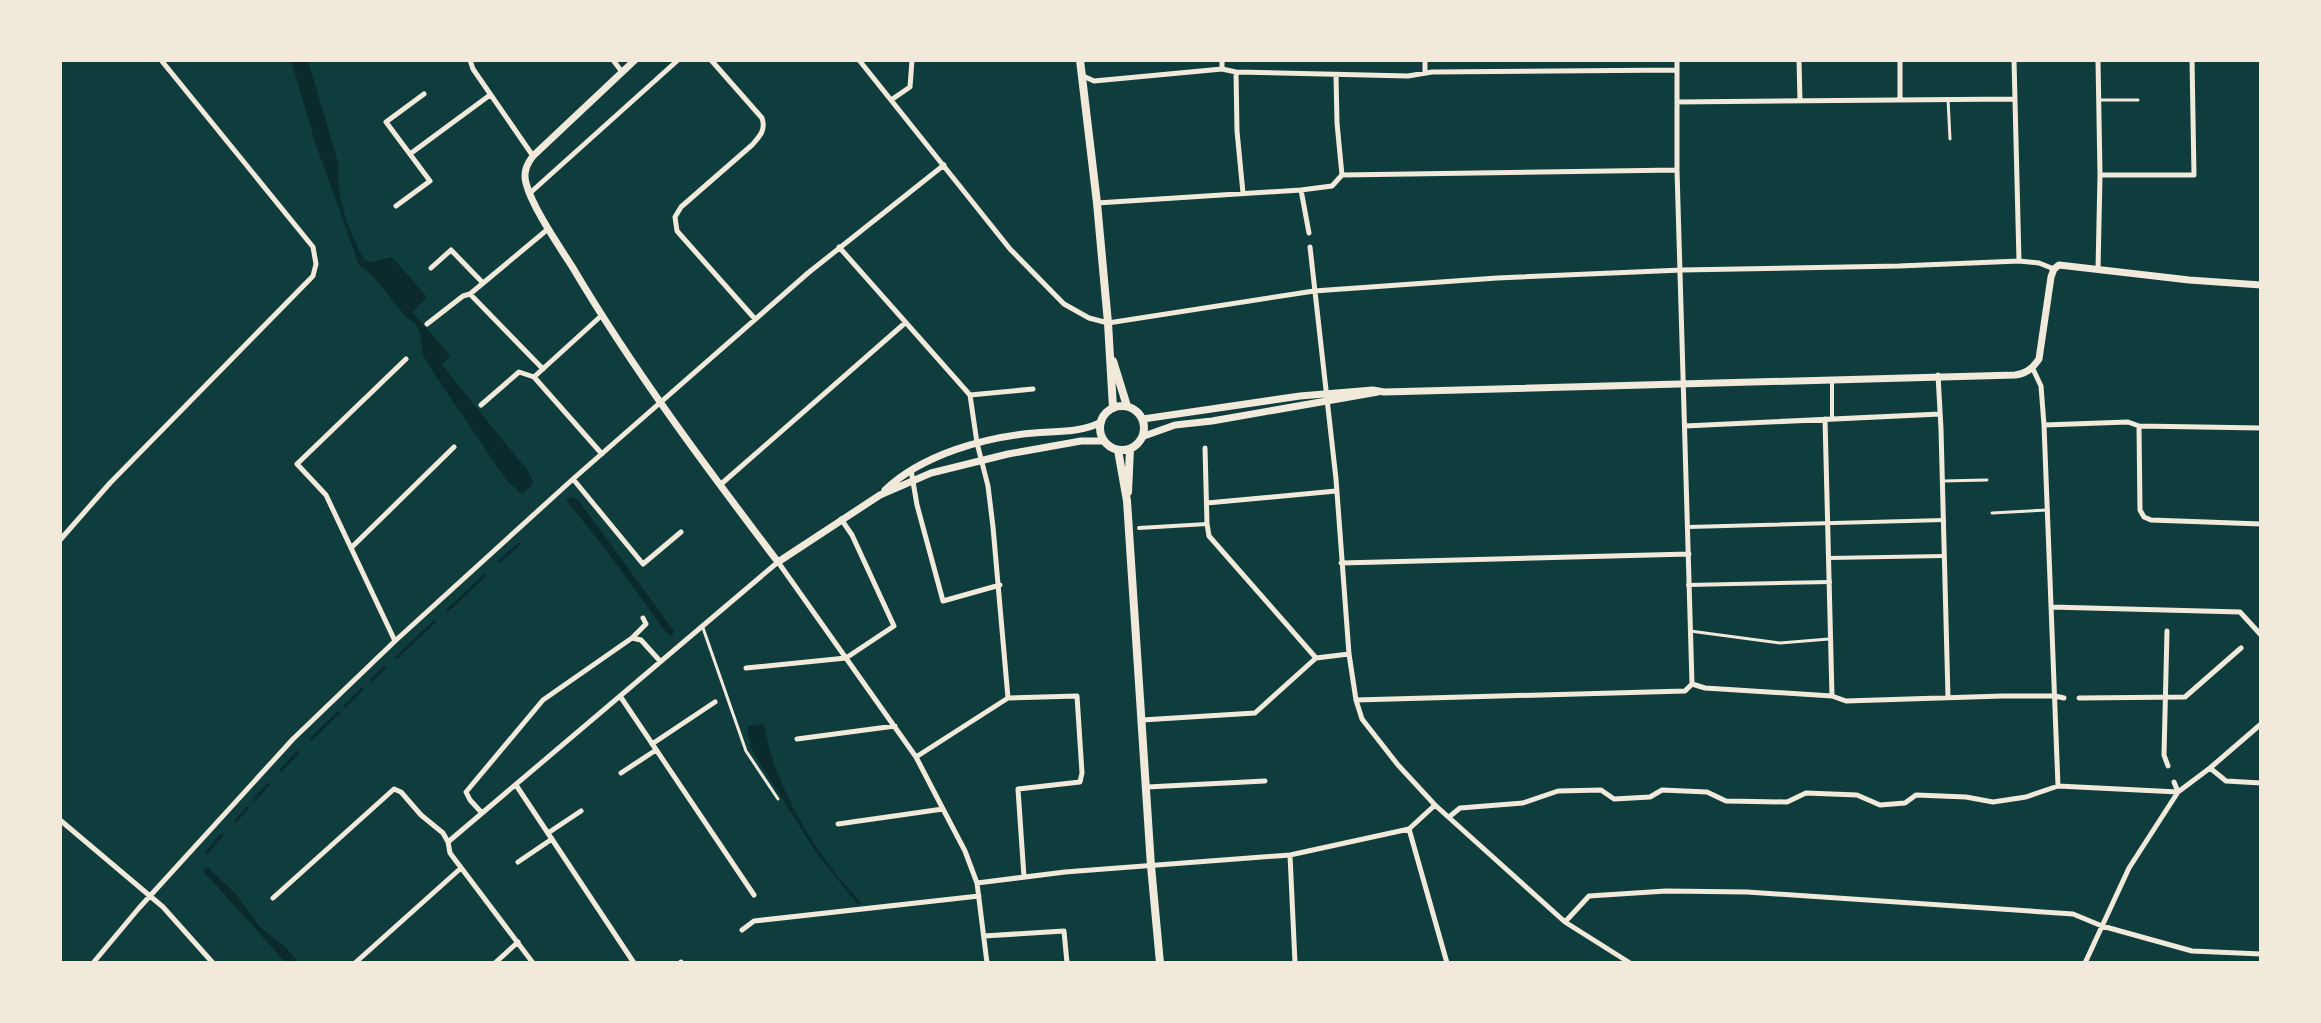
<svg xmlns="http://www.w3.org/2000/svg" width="2321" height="1023" font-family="'Open Sans',sans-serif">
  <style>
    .water { fill: #0a2a2b }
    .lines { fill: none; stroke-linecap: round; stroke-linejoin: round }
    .stream { stroke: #0a2a2b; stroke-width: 3 }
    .service { stroke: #f1e9da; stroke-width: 3 }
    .pedestrian { stroke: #f1e9da; stroke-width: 4 }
    .minor { stroke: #f1e9da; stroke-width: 5 }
    .tertiary { stroke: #f1e9da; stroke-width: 7 }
    .secondary { stroke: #f1e9da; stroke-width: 8 }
  </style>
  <rect width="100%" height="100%" fill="#0f3d3e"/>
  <!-- water -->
  <path class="water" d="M 291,60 L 308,60 L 339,166 C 335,197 350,232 364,260 L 372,262 L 392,257 L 427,297 L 412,312 L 450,355 L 442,365 L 528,471 L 533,481 L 531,486 L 522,494 L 507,481 L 433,372 L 423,355 L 420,332 L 415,323 L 407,318 L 373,276 L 359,265 L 315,142 Z
    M 573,497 L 579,501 L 674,631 L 672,636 L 667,634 L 607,551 L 566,500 Z
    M 764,724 C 771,772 803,832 833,870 C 841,881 852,892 861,903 L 858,905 L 815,851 L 757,758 L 751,748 L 747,726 Z
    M 207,867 L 235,893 L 260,927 L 285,947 L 300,963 L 286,963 L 202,870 Z"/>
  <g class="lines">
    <!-- stream -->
    <path class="stream" d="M 500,561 L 519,544
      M 448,610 L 485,575
      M 397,657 L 434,622
      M 372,680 L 385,667
      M 345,706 L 362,689
      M 311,739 L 339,712
      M 281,770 L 298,752
      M 254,800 L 269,784
      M 236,821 L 247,808
      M 207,852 L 222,835"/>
    <!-- service -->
    <path class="service" d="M 1948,99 L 1950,139
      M 2099,100 L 2138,100
      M 1943,481 L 1987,480
      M 1992,513 L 2048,510
      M 703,628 L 746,751 L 778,799
      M 1690,631 L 1780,643 L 1829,639"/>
    <!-- pedestrian -->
    <path class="pedestrian" d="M 1832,381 L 1832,419
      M 1688,527 L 1944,520
      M 1139,528 L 1207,524
      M 1829,558 L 1944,556
      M 1688,585 L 1830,582"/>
    <!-- minor -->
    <path class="minor" d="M 470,60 L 473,69 L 533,156
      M 613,60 L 622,72
      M 711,60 L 762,118 C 766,130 760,136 752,145 L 681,207 L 675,217 L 677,231 L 755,319
      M 859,60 L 1010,249 L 1064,304 L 1089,318 L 1108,323 L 1314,291 L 1497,278 L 1682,270 L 1899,266 L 2019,261 L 2039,263 L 2054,269
      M 1677,60 L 1677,170 L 1692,684
      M 1799,60 L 1800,101
      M 1900,60 L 1900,100
      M 2014,60 L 2019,261
      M 2098,60 L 2100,175 L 2098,270
      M 1222,69 L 1222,60
      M 1236,72 L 1237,131 L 1243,193
      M 1425,73 L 1425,60
      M 1336,75 L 1337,123 L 1342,175
      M 1083,76 L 1094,81 L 1222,69 L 1236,72 L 1408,76 L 1432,72 L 1677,70
      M 891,100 L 910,87 L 912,60
      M 1677,102 L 2014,99
      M 410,154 L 490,95
      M 2100,175 L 2194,175 L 2192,60
      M 1301,190 L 1309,233
      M 530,193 L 678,60
      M 1097,203 L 1301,190 L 1332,186 L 1342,175 L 1677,170
      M 396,206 L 430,181 L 386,122 L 424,94
      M 839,247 L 970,395 L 977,443 L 988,486 L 993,527 L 1008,698
      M 1310,247 L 1336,479 L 1349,654 L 1356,700 L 1362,719 L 1398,765 L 1435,805 L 1565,922 L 1630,963
      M 431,268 L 451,250 L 483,283
      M 470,294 L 543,369
      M 427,324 L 463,296 L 470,294 L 548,229
      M 2033,369 L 2041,386 L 2044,425 L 2058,786
      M 1938,375 L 1941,429 L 1948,697
      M 534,377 L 602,454
      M 970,395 L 1033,389
      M 481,405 L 519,372 L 534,377 L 601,316
      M 1825,419 L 1832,696 L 1846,701 L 2002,696 L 2055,696 L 2064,698
      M 2044,425 L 2128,422 L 2139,426 L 2261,428
      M 1685,426 L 1940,414
      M 2139,426 L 2140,510 L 2144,517 L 2151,520 L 2261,524
      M 1205,448 L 1207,524 L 1209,536 L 1316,658
      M 911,470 L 917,505 L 943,601 L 1000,585
      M 573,479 L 643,564 L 681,532
      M 720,485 L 905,323
      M 1207,503 L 1336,491
      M 60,540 L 110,483 L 313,276 L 316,264 L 313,247 L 161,60
      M 352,547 L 454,447
      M 1341,563 L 1689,554
      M 2051,607 L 2240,612 L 2261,635
      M 2167,631 L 2164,755 L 2168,766
      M 633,637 L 646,624 L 643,618
      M 395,641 L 326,495 L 297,464 L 406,359
      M 1316,658 L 1349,654
      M 746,668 L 846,658 L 894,626 L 852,535 L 841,519
      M 1692,684 L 1705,688 L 1832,696
      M 620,696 L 754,895
      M 2079,698 L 2185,697 L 2241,648
      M 1356,700 L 1685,691 L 1692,684
      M 1142,720 L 1255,713 L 1316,658
      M 797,739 L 895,726
      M 652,744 L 715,702
      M 916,757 L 1008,698 L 1077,696 L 1082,773 L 1080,782 L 1018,789 L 1024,877
      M 2210,768 L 2226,781 L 2261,783
      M 621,773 L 656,750
      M 2174,782 L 2178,792
      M 516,785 L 634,963
      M 1147,787 L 1265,781
      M 482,813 L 470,800 L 466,792 L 543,700 L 632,638 L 641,640 L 660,661
      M 1449,817 L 1460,808 L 1523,803 L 1558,791 L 1601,790 L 1614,799 L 1650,797 L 1662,790 L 1707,792 L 1726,801 L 1787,802 L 1806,793 L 1857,795 L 1880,805 L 1905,803 L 1916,795 L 1966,797 L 1993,802 L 2026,797 L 2058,786 L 2178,792
      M 60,820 L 163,907 L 213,963
      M 838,824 L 943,809
      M 1409,829 L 1447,963
      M 548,833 L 581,811
      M 1290,855 L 1295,963
      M 518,862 L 552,839
      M 977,883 L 1065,872 L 1290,855 L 1409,829 L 1435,805
      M 273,898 L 394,789 L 401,792 L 421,815 L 443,833 L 448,842
      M 1565,922 L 1589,896 L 1666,891 L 1747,892 L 2073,914 L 2102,926 L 2192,951 L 2261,954
      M 742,930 L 754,921 L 979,896
      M 984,936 L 1064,931 L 1067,963
      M 681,962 L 681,963
      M 93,963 L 139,908 L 293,739 L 395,641 L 573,479 L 808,273 L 944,165
      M 355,963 L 461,868
      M 495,963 L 518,942
      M 533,963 L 450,853 L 448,842 L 778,562 L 916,757 L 943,809 L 965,851 L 977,883 L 987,963
      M 2085,963 L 2129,868 L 2178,792 L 2210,768 L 2261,724"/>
    <!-- tertiary -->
    <path class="tertiary" d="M 635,60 L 533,156 C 527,164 523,172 526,183 C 532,207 559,246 573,268 C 634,371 706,467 778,562 L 880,495 L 931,473 L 1008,454 L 1081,441 L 1104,441
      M 1143,419 L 1300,396 L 1373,390 L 1384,392 L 2015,375 C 2027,373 2032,369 2039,359 L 2051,277 L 2054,269 L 2059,265 L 2189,280 L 2261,285
      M 1144,436 L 1175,425 L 1212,421 L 1378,392
      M 885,490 C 922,455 984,437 1034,433 C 1055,431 1082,433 1101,422"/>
    <!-- secondary -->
    <path class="secondary" d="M 1080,60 L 1097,203 L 1108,323 L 1113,408
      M 1113,361 L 1127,406
      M1100 428a22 22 0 1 1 44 0a22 22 0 1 1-44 0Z
      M 1118,450 L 1127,501 L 1151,866 L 1160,963
      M 1128,492 L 1130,449"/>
  </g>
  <!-- border -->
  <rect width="2321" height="1023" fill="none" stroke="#f1e9da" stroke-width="124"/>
</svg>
